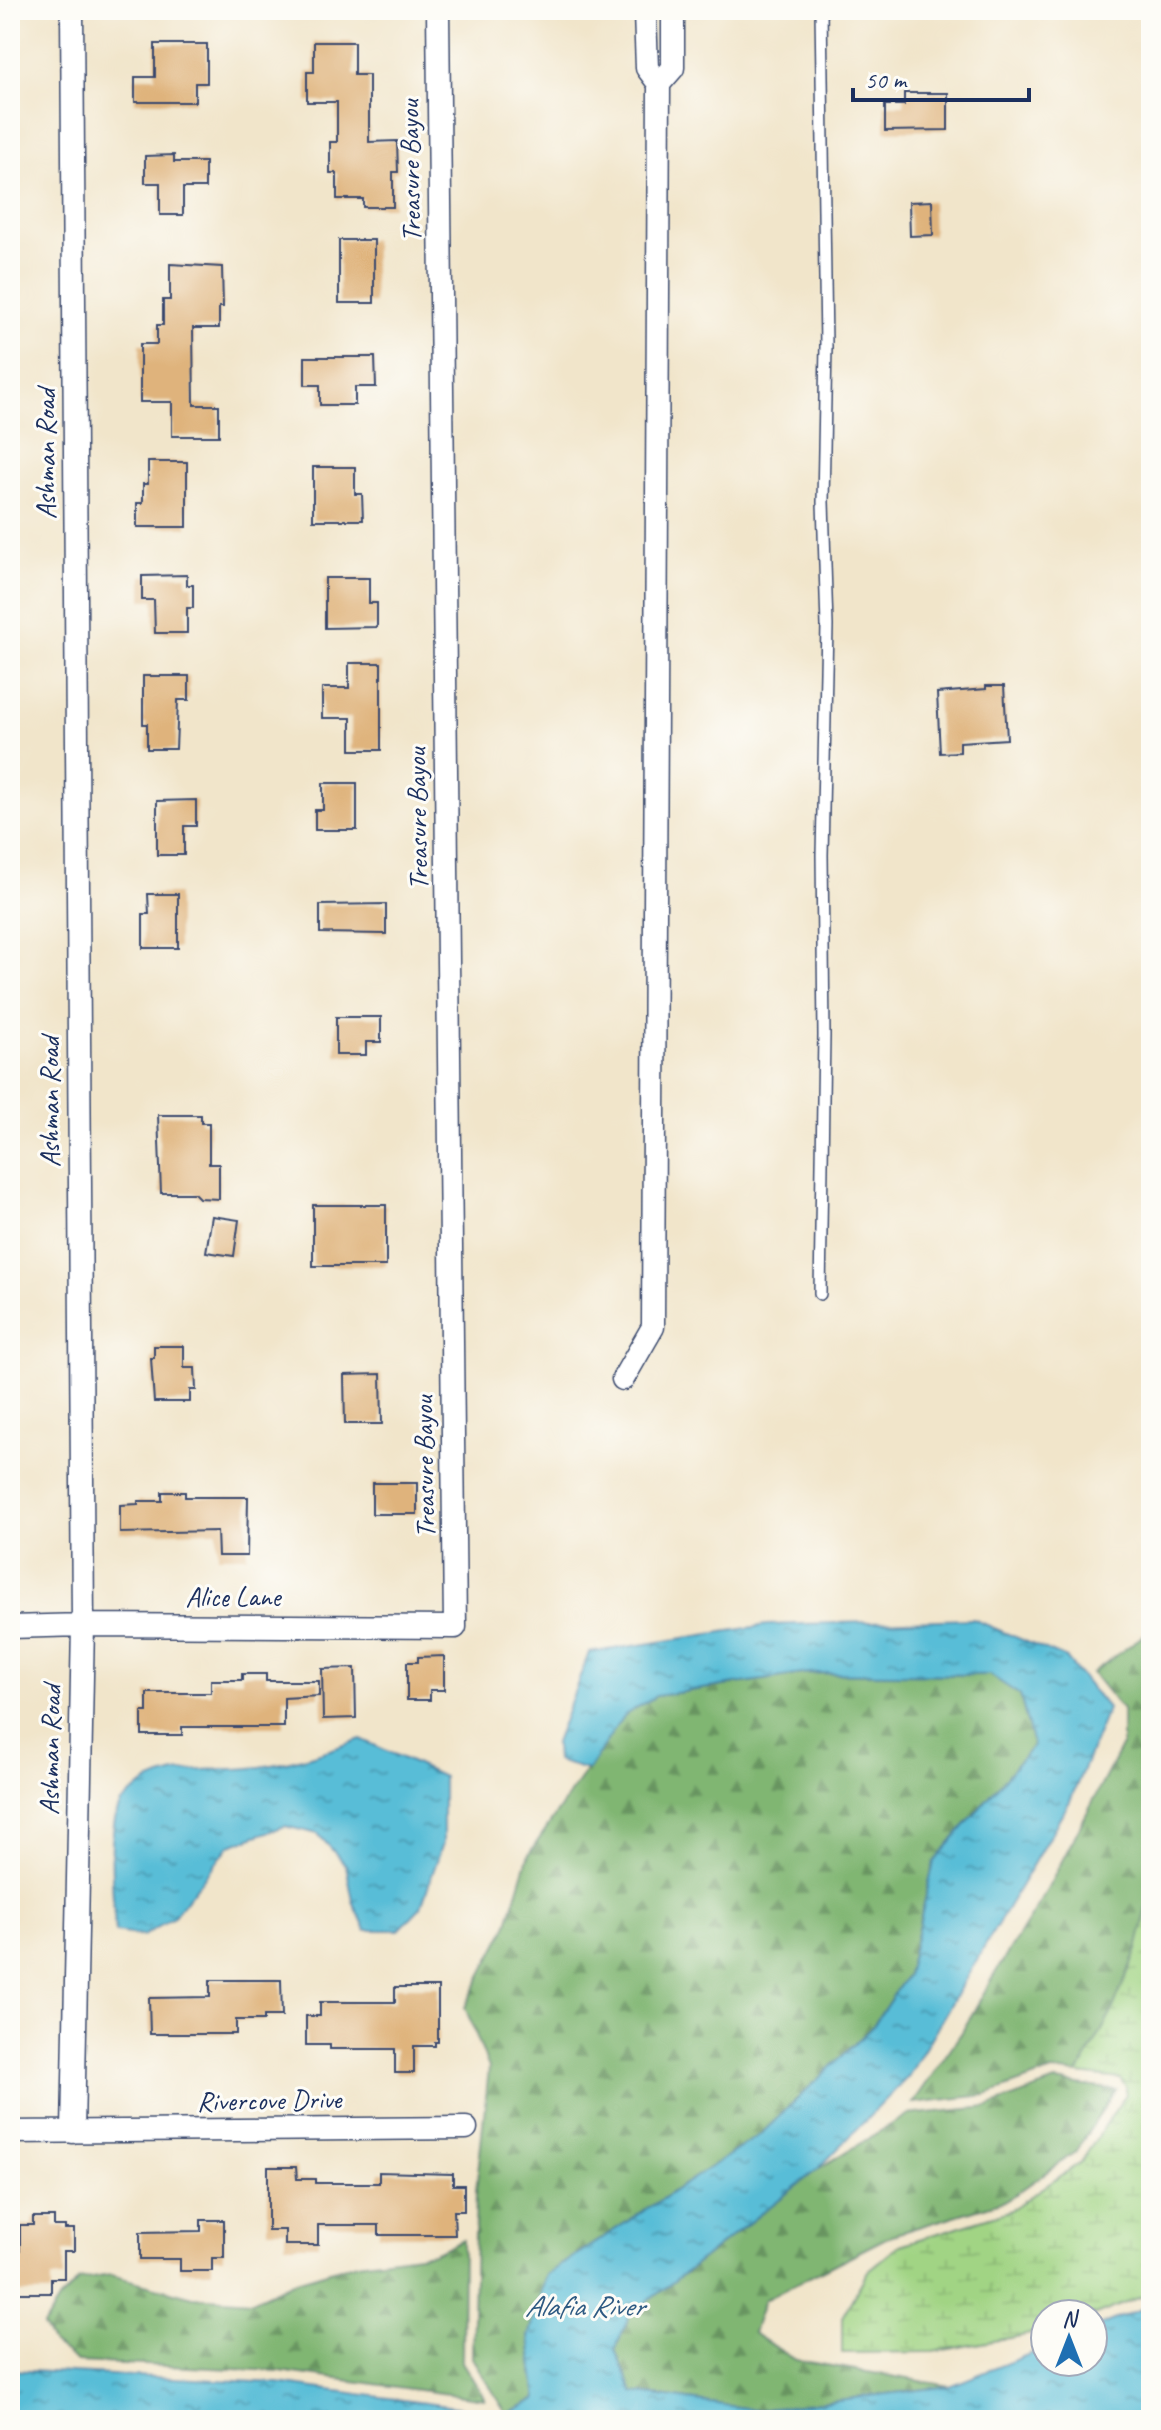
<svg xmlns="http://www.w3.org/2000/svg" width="1161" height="2430" font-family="Caveat,sans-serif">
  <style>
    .forest { fill: url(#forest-firs); stroke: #4e7268; stroke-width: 2 }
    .wetland { fill: url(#wetland-marsh); stroke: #5e8271; stroke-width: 2 }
    .water { fill: url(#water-ripples); stroke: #3a769a; stroke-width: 2 }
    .building { fill: #dfb37b }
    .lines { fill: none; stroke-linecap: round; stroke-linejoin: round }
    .service-casing { stroke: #3b4a6e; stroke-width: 14 }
    .minor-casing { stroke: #3b4a6e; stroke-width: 25 }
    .service { stroke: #fff; stroke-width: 11 }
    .minor { stroke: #fff; stroke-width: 22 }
    .labels { text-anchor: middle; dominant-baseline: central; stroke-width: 6; stroke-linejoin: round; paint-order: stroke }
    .street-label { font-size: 28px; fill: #1b2f5e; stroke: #fdfcf7 }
    .water-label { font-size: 30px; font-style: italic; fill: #2e5a82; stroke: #fdfcf7 }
  </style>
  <defs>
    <pattern id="forest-firs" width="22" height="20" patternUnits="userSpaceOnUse" patternTransform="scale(2)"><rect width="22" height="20" fill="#80b672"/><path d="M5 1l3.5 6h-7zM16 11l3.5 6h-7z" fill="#689461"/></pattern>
    <pattern id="wetland-marsh" width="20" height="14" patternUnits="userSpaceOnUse" patternTransform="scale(2)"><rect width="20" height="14" fill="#a1d484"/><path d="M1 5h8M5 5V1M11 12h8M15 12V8" fill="none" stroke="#8ab674"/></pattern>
    <pattern id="water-ripples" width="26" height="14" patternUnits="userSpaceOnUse" patternTransform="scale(2)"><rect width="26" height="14" fill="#59bdd7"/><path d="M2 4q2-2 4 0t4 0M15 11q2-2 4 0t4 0" fill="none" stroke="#499ab2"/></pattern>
  </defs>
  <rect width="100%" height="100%" fill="#fdfcf7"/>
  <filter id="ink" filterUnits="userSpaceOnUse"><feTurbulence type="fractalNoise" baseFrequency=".0125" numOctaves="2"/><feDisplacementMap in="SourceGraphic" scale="16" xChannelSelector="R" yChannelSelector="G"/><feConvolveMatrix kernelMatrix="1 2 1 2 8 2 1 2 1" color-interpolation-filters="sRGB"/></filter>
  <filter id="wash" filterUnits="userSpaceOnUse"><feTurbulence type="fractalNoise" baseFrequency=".006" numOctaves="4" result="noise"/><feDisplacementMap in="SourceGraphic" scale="32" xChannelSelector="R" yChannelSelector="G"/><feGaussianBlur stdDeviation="1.8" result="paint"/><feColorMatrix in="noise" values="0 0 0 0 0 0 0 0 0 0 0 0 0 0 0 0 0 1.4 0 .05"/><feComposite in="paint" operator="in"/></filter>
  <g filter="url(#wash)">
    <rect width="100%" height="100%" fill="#f1e5ca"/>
    <!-- forest -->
    <path class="forest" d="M 1151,1630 L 1151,1892 L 1137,1950 L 1111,2014 L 1078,2074 L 1052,2071 L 986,2095 L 913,2103 L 962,2032 L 991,1980 L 1047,1890 L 1122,1745 L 1122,1710 L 1092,1673 Z
      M 809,1673 L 990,1675 L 1020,1695 L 1033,1745 L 934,1862 L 907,1975 L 872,2027 L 761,2134 L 546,2275 L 529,2337 L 537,2399 L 507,2414 L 472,2358 L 476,2191 L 489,2068 L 465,2007 L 507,1926 L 529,1854 L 623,1716 L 656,1696 Z
      M 1055,2082 L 1116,2090 L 1075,2152 L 1007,2200 L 892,2235 L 764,2300 L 753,2333 L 796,2360 L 950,2386 L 758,2410 L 633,2392 L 615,2350 L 629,2316 L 818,2169 L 907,2115 L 988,2107 Z
      M 463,2239 L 462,2362 L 485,2399 L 279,2371 L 77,2362 L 53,2344 L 43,2326 L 61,2298 L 79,2280 L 111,2275 L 193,2297 L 252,2301 L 293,2282 L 357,2263 L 434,2253 Z"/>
    <!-- wetland -->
    <path class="wetland" d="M 1151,1892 L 1151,2293 L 1093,2316 L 1093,2314 L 1045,2314 L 1045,2332 L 1042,2332 L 933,2352 L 842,2353 L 842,2317 L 868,2271 L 900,2245 L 1009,2211 L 1081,2162 L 1126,2094 L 1126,2087 L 1120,2079 L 1078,2074 L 1111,2014 L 1137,1950 Z"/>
    <!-- water -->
    <path class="water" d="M 973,1619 L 1067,1659 L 1108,1709 L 1070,1801 L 908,2077 L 818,2169 L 629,2316 L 615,2350 L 633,2392 L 759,2410 L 950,2386 L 1045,2348 L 1045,2362 L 1093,2362 L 1093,2328 L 1151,2305 L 1151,2420 L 10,2420 L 10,2370 L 278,2383 L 507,2414 L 537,2399 L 529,2337 L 546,2275 L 761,2134 L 872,2027 L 907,1975 L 934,1862 L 1033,1745 L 1020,1695 L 990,1675 L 809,1673 L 656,1696 L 623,1716 L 588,1770 L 556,1761 L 555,1743 L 589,1653 L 767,1625 Z
      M 361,1739 L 443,1777 L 443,1843 L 421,1907 L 399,1930 L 366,1930 L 353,1901 L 346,1865 L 318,1834 L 285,1826 L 230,1845 L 173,1917 L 143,1936 L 115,1932 C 114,1900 105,1830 121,1803 C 122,1803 130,1795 130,1795 C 167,1762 215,1773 260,1767 C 293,1762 329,1751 361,1739 Z"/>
    <g id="blocks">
      <!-- building -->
      <path class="building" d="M 314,42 L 354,42 L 354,75 L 369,75 L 369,142 L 397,141 L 398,172 L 393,172 L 393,207 L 363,207 L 363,199 L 337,199 L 337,173 L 330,173 L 330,142 L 337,142 L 337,102 L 307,102 L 307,72 L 314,72 Z
        M 155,44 L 207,44 L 207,83 L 195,83 L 195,102 L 135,102 L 135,77 L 155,77 Z
        M 904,93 L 948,93 L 948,130 L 885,131 L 885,105 L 904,105 Z
        M 174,155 L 174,162 L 205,162 L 205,188 L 183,188 L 183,215 L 160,215 L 160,183 L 145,183 L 145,156 Z
        M 932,201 L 933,235 L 910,236 L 909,202 Z
        M 339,240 L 374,240 L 374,303 L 339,303 Z
        M 170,264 L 222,267 L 223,307 L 219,307 L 219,328 L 193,328 L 194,405 L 219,405 L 219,436 L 172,436 L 172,402 L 140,402 L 140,344 L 157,344 L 157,325 L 163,325 L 163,300 L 170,300 Z
        M 305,357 L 375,357 L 376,387 L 355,387 L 355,405 L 320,405 L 320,385 L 305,385 Z
        M 148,462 L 187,462 L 187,527 L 137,527 L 137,503 L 143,503 L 143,484 L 148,484 Z
        M 313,467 L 355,467 L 355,494 L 362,494 L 363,520 L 313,520 Z
        M 187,575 L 187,585 L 193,585 L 193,608 L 187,608 L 187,633 L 155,633 L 154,600 L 142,600 L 142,576 Z
        M 325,578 L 369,578 L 369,603 L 377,603 L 377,627 L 325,628 Z
        M 349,663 L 381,663 L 381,750 L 351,750 L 351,718 L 322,718 L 322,688 L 349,688 Z
        M 143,676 L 189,676 L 189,700 L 178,700 L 176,749 L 147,749 L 147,724 L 143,724 Z
        M 986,686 L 1004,686 L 1007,739 L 960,742 L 960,752 L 940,753 L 937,693 L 986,689 Z
        M 323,783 L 357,783 L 357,830 L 315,830 L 315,810 L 323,810 Z
        M 196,800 L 196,826 L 184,826 L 184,855 L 157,855 L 157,801 Z
        M 148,894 L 178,894 L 178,948 L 143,948 L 143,914 L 149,914 Z
        M 386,904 L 386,934 L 320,933 L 320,905 Z
        M 336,1017 L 381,1017 L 381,1042 L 366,1042 L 366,1055 L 336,1055 Z
        M 158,1115 L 201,1115 L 201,1123 L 209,1123 L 209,1164 L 219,1164 L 219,1199 L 199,1198 L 194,1193 L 161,1193 Z
        M 313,1205 L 386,1205 L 386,1266 L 313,1266 Z
        M 212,1216 L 239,1220 L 234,1256 L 206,1252 Z
        M 154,1346 L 184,1346 L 184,1368 L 195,1368 L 196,1390 L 190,1390 L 190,1402 L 154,1402 L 151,1358 L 154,1358 Z
        M 381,1374 L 382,1424 L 345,1424 L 344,1375 Z
        M 372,1483 L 417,1483 L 417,1514 L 372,1514 Z
        M 162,1492 L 185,1492 L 185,1497 L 248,1497 L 247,1556 L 218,1556 L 217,1531 L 120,1533 L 120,1505 L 138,1504 L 138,1501 L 162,1501 Z
        M 444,1656 L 444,1690 L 430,1690 L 430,1700 L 407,1700 L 407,1662 L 418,1662 L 418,1657 Z
        M 355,1668 L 356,1718 L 323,1719 L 322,1669 Z
        M 242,1674 L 266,1674 L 266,1681 L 319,1681 L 319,1696 L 284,1698 L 284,1727 L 182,1727 L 182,1735 L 142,1735 L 142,1712 L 147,1712 L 147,1693 L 211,1693 L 211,1680 L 242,1680 Z
        M 210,1980 L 281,1980 L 282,2016 L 264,2016 L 264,2020 L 236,2020 L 236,2034 L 150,2034 L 149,1998 L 210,1997 Z
        M 395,1987 L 438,1987 L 438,2042 L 435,2042 L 435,2046 L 414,2046 L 414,2073 L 395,2073 L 395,2049 L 330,2049 L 330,2045 L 306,2045 L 306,2016 L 320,2016 L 320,2002 L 395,2002 Z
        M 268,2167 L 296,2167 L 297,2179 L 316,2179 L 316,2183 L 379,2183 L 379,2172 L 453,2174 L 453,2185 L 464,2185 L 464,2211 L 454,2211 L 455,2235 L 379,2235 L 379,2225 L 318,2225 L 318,2245 L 285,2245 L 285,2230 L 268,2230 Z
        M 33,2217 L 54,2217 L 54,2226 L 65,2226 L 65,2229 L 74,2229 L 74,2251 L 64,2251 L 64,2278 L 51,2278 L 51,2293 L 13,2293 L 13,2269 L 20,2269 L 20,2225 L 33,2225 Z
        M 201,2220 L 224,2220 L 224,2258 L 212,2258 L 212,2271 L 180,2271 L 180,2259 L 140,2259 L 140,2232 L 201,2231 Z"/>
    </g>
  </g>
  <g filter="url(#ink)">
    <use href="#blocks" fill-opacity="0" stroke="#3b4a6e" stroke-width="2"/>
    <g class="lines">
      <defs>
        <path id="service" d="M 820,1294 L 824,1035 L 822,855 L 827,626 L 823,502 L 826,346 L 821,10"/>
        <path id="minor" d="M 72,10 L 83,1625 L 73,2132
          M 659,84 L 673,68 L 673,14 L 669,10
          M 623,1379 L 653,1327 L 659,84 L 647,68 L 645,13 L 648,10
          M 10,1627 L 83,1625 L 455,1627 L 438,10
          M 10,2132 L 466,2128"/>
      </defs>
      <!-- service casing -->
      <use href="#service" class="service-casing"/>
      <!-- minor casing -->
      <use href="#minor" class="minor-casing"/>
      <!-- service -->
      <use href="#service" class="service"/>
      <!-- minor -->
      <use href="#minor" class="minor"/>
    </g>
  </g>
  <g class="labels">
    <!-- street labels -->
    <g class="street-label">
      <text transform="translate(410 171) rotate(-91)">Treasure Bayou</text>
      <text transform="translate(45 454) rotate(-90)">Ashman Road</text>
      <text transform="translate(417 819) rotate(-91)">Treasure Bayou</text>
      <text transform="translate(49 1102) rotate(-90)">Ashman Road</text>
      <text transform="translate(424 1467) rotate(-91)">Treasure Bayou</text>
      <text x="233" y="1596">Alice Lane</text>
      <text transform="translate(50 1750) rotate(-89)">Ashman Road</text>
      <text transform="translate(269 2100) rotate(-1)">Rivercove Drive</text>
    </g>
    <!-- water labels -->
    <g class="water-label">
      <text x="584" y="2306">Alafia River</text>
    </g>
  </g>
  <!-- margin -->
  <rect width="1161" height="2430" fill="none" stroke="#fdfcf7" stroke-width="40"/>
  <!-- north arrow -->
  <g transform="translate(1069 2338)"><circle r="38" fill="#fdfcf7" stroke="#a3aaba" stroke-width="2"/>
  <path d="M0-6L14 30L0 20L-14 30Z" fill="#1f6fb2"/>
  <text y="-12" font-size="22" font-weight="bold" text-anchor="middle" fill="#1b2f5e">N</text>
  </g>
  <!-- scale -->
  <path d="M853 88v12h176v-12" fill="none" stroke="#1b2f5e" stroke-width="4"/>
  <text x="865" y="88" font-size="24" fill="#1b2f5e" stroke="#fdfcf7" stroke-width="6" paint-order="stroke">50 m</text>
</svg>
